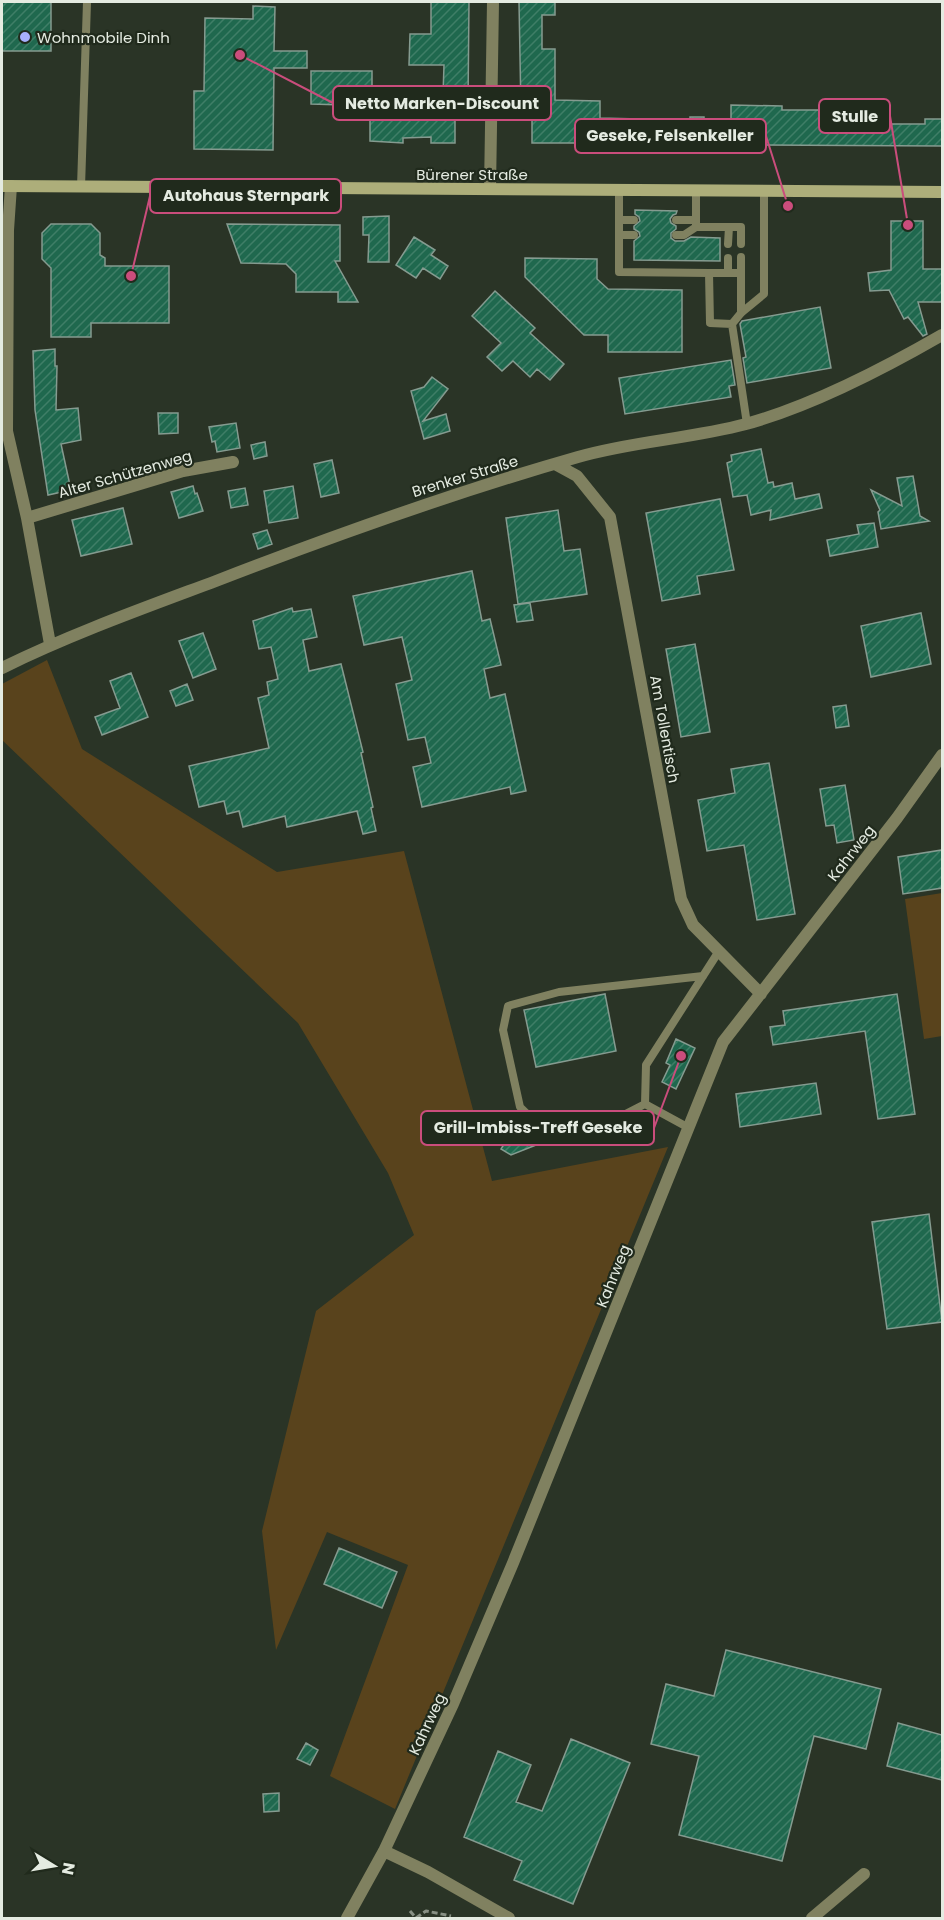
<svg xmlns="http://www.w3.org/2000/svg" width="944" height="1920" font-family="Poppins,sans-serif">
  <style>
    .grass { fill: #59431c }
    .building { fill: url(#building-hatch); stroke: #859b90; stroke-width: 1.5 }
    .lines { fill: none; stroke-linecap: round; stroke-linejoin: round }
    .path { stroke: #889084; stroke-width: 3; stroke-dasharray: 6 3; stroke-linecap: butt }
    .lane { stroke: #808160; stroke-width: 8 }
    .street { stroke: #808160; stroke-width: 12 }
    .secondary { stroke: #adae7a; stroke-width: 12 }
    .poi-dot { fill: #a7b0fc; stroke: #202a1c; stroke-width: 2 }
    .labels { text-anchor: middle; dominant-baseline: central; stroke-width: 4.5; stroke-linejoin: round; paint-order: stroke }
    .poi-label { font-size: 15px; fill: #e4ebe1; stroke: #202a1c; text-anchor: start }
    .street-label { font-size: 15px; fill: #e4ebe1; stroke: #202a1c }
    .leader { fill: none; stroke: #ca4d7c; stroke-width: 2 }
    .callout-dot { fill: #ca4d7c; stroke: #202a1c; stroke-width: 2 }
    .callout { fill: #202a1c; stroke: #ca4d7c; stroke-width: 2 }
    .callout-label { font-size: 16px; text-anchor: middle; font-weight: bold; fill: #e4ebe1 }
  </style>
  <defs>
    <pattern id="building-hatch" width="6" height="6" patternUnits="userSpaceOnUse" patternTransform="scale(1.5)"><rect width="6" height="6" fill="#1f684e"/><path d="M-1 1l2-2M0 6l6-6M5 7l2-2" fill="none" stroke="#3f7e67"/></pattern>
  </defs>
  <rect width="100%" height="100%" fill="#2a3426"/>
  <!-- grass -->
  <path class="grass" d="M 47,660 L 82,749 L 277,872 L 404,851 L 492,1181 L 668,1147 L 395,1809 L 330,1776 L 408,1565 L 327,1532 L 276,1650 L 262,1531 L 316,1311 L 414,1235 L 388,1173 L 298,1023 L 2,740 L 2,684 Z
    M 942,893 L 942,1036 L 924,1039 L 905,899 Z"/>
  <!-- building -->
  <path class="building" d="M 2,2 L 51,2 L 51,51 L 2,51 Z
    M 431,2 L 469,2 L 468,104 L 460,104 L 460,115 L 455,115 L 455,143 L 431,143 L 431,137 L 403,138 L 403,143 L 370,141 L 370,120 L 375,120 L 375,95 L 443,95 L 444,65 L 409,65 L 410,34 L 431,34 Z
    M 519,2 L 555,2 L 555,15 L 542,15 L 542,49 L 555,49 L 555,100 L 600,101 L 600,118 L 639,119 L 639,124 L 690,124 L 690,117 L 704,117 L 704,123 L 731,123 L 731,105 L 782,106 L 782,110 L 849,110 L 848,119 L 858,119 L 858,124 L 925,124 L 925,119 L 942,119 L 942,146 L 750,145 L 750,143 L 711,143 L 711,146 L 648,145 L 647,143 L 532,143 L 532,111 L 521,111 Z
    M 253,6 L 275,7 L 274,51 L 307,51 L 307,68 L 274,68 L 273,150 L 194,149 L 194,91 L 204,91 L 205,18 L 253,19 Z
    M 311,71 L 372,71 L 372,89 L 343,88 L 343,105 L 311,104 Z
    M 635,210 L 677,211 L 676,214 L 673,215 L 670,219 L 671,223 L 676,226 L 676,229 L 671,233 L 671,238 L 675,241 L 684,241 L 691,237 L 720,238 L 720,261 L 634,260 L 634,241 L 640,236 L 639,232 L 634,229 L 634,226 L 640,221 L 639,217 L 635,214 Z
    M 389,216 L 389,262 L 368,262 L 369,235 L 363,235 L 363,217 Z
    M 891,221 L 923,221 L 923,269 L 942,269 L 942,302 L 918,302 L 927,334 L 923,336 L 908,317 L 904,319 L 889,290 L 870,291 L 868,273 L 891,270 Z
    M 51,224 L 91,224 L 100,233 L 100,255 L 105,258 L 105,266 L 169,266 L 169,323 L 91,323 L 91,337 L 51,337 L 51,268 L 42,259 L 42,233 Z
    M 227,224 L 340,225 L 340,261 L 335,261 L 358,302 L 338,302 L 338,292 L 296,292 L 296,274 L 286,264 L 241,263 Z
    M 414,237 L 435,250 L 431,255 L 448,266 L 440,279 L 423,268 L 416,278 L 396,265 Z
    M 525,258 L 597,259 L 597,279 L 608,289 L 682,290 L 682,352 L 608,352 L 608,335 L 584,335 L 525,277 Z
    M 495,291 L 535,328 L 530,333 L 564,364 L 550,380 L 537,369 L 530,377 L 513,361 L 502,371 L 487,357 L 501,343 L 472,316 Z
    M 820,307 L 831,368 L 747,383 L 743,358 L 746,357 L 740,324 L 742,321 Z
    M 55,349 L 55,366 L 57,366 L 56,410 L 78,408 L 81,440 L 61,444 L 71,490 L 48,495 L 35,410 L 33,351 Z
    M 731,360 L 735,385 L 729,386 L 731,397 L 625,414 L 619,378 Z
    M 432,377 L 448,389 L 423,421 L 446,414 L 450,431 L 424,439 L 411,391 L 424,387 Z
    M 158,413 L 178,413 L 178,433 L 159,434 Z
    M 236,423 L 240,448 L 217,452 L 215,441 L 212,442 L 209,427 Z
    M 265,442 L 267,456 L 254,459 L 251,445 Z
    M 761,449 L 768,483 L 773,482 L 774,487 L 792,483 L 795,499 L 819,494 L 822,508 L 770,520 L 771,510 L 751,515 L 747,495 L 733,497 L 727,463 L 732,461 L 731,455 Z
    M 332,460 L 339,493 L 321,497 L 314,464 Z
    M 913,476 L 920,516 L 929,521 L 881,529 L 878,512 L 880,510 L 871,490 L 902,506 L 897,478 Z
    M 193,486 L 195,494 L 197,493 L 203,511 L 179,518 L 171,492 Z
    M 293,486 L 298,518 L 269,523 L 264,491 Z
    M 245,488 L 248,505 L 231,508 L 228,491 Z
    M 720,499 L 734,570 L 697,576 L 700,594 L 662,601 L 646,513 Z
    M 123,508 L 132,544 L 81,556 L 72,520 Z
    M 558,510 L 564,551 L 580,549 L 587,594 L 518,604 L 506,518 Z
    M 874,523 L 878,547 L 830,556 L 827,540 L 859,534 L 857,525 Z
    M 267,530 L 272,544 L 258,549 L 253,534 Z
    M 472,571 L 482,621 L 490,619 L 501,665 L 484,669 L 490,698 L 505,694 L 526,791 L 511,794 L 510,787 L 422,807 L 413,767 L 431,763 L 425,737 L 408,740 L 396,684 L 412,680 L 402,637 L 364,645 L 353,596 Z
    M 530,603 L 533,620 L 517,622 L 514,605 Z
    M 292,608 L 293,612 L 311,609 L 317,637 L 303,640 L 309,671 L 341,664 L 363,752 L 361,753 L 373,807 L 371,808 L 376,831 L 363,834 L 357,811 L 287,827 L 285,816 L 243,827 L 239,811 L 227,814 L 224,801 L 199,807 L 189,766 L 269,748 L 258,698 L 269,695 L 267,682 L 278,679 L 271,647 L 259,649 L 253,621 Z
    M 921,613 L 931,664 L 871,677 L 861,626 Z
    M 203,633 L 216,669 L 193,678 L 179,641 Z
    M 695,644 L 710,732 L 681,737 L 666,649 Z
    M 131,673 L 148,717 L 102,735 L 95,717 L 120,708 L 110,681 Z
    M 187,684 L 193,700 L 176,706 L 170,691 Z
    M 846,705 L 849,726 L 836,728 L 833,707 Z
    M 769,763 L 795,914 L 757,920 L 744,845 L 707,851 L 698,800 L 735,793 L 731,769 Z
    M 845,785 L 854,840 L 837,843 L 834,825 L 826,826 L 820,789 Z
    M 942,850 L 942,888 L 903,894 L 898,857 Z
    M 605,994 L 616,1051 L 536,1067 L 524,1010 Z
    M 897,994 L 915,1114 L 878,1119 L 865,1031 L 773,1045 L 770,1027 L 785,1025 L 783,1011 Z
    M 676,1039 L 695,1048 L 676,1089 L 662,1082 L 670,1065 L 666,1063 Z
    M 816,1083 L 821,1114 L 740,1127 L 736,1094 Z
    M 509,1123 L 541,1143 L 511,1155 L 501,1149 L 506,1141 L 501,1136 Z
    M 929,1214 L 942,1322 L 887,1329 L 872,1222 Z
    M 339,1548 L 397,1572 L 382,1608 L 324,1584 Z
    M 726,1650 L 881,1689 L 866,1749 L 814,1736 L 782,1861 L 679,1835 L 699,1756 L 651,1744 L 666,1684 L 714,1696 Z
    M 898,1723 L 942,1735 L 942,1780 L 887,1766 Z
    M 571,1739 L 630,1763 L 573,1904 L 514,1880 L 522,1861 L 464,1837 L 498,1751 L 531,1765 L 516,1802 L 542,1811 Z
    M 306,1743 L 318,1750 L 310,1765 L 297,1759 Z
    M 279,1793 L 279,1811 L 264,1812 L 263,1794 Z"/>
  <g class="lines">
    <!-- path -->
    <path class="path" d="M 410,1911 L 416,1918
      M 416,1918 L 426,1911 L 451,1916"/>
    <!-- lane -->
    <path class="lane" d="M 81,187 L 87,2
      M 619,190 L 619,272 L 709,273 L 710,323 L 732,324
      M 696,190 L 696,227 L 741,227 L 741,244
      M 619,220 L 634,220
      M 676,220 L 696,220
      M 619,235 L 634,235
      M 676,235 L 684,235 L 696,227
      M 728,244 L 729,227
      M 709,273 L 741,273
      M 728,273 L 728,258
      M 741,313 L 741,257
      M 747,424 L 732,324 L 741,313 L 764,294 L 764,192
      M 645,1104 L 571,1142 L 551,1137 L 520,1107 L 503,1030 L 508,1006 L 559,992 L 703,976
      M 689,1128 L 645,1104 L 646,1065 L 719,951"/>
    <!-- street -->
    <path class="street" d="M 11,186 L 8,230 L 7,431 L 27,518 L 50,644
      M 490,189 L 493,2
      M 555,464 L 577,476 L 610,517 L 681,899 L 693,925 L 761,994
      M 27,518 L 183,471 L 233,462
      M 2,668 C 71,634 144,608 216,581 C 335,535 455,492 578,457 C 633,441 690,439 746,424 C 812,406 883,369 942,335
      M 384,1851 L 428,1872 L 509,1918
      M 347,1918 L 384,1851 L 453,1704 L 513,1563 L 723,1042 L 897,818 L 942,755
      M 812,1918 L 864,1874"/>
    <!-- secondary -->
    <path class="secondary" d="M 2,186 L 942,192"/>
  </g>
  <!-- markers -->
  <circle class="poi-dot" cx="25" cy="37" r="6"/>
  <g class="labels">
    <!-- poi labels -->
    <g class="poi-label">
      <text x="37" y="37">Wohnmobile Dinh</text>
    </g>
    <!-- street labels -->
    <g class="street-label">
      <text x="472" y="174">Bürener Straße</text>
      <text transform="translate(125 474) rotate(-16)">Alter Schützenweg</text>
      <text transform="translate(465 476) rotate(-17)">Brenker Straße</text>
      <text transform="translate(665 729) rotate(80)">Am Tollentisch</text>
      <text transform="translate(851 853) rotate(-52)">Kahrweg</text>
      <text transform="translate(613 1276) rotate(-68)">Kahrweg</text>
      <text transform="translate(427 1724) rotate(-65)">Kahrweg</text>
    </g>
  </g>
  <!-- callouts -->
  <path class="leader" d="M240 55L333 103M908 225L890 116M788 206L766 136M131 276L150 196M681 1056L654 1128"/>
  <g class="callout-dot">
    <circle cx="240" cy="55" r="6"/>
    <circle cx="908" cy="225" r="6"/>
    <circle cx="788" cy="206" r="6"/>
    <circle cx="131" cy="276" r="6"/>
    <circle cx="681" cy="1056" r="6"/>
  </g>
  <g class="callout">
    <rect x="333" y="86" width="218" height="34" rx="6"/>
    <rect x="819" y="99" width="71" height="34" rx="6"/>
    <rect x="575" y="119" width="191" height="34" rx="6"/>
    <rect x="150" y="179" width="191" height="34" rx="6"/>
    <rect x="421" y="1111" width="233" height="34" rx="6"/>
  </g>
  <g class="callout-label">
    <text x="442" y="109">Netto Marken-Discount</text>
    <text x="855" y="122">Stulle</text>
    <text x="670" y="141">Geseke, Felsenkeller</text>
    <text x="246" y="201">Autohaus Sternpark</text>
    <text x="538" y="1133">Grill-Imbiss-Treff Geseke</text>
  </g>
  <!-- border -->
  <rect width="944" height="1920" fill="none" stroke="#e4ebe1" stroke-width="6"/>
  <!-- north arrow -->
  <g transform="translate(54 1866) rotate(101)" stroke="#202a1c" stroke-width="4.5" paint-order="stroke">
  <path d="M0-4.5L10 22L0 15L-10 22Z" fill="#e4ebe1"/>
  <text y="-9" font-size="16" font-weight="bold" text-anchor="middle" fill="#e4ebe1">N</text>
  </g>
</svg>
